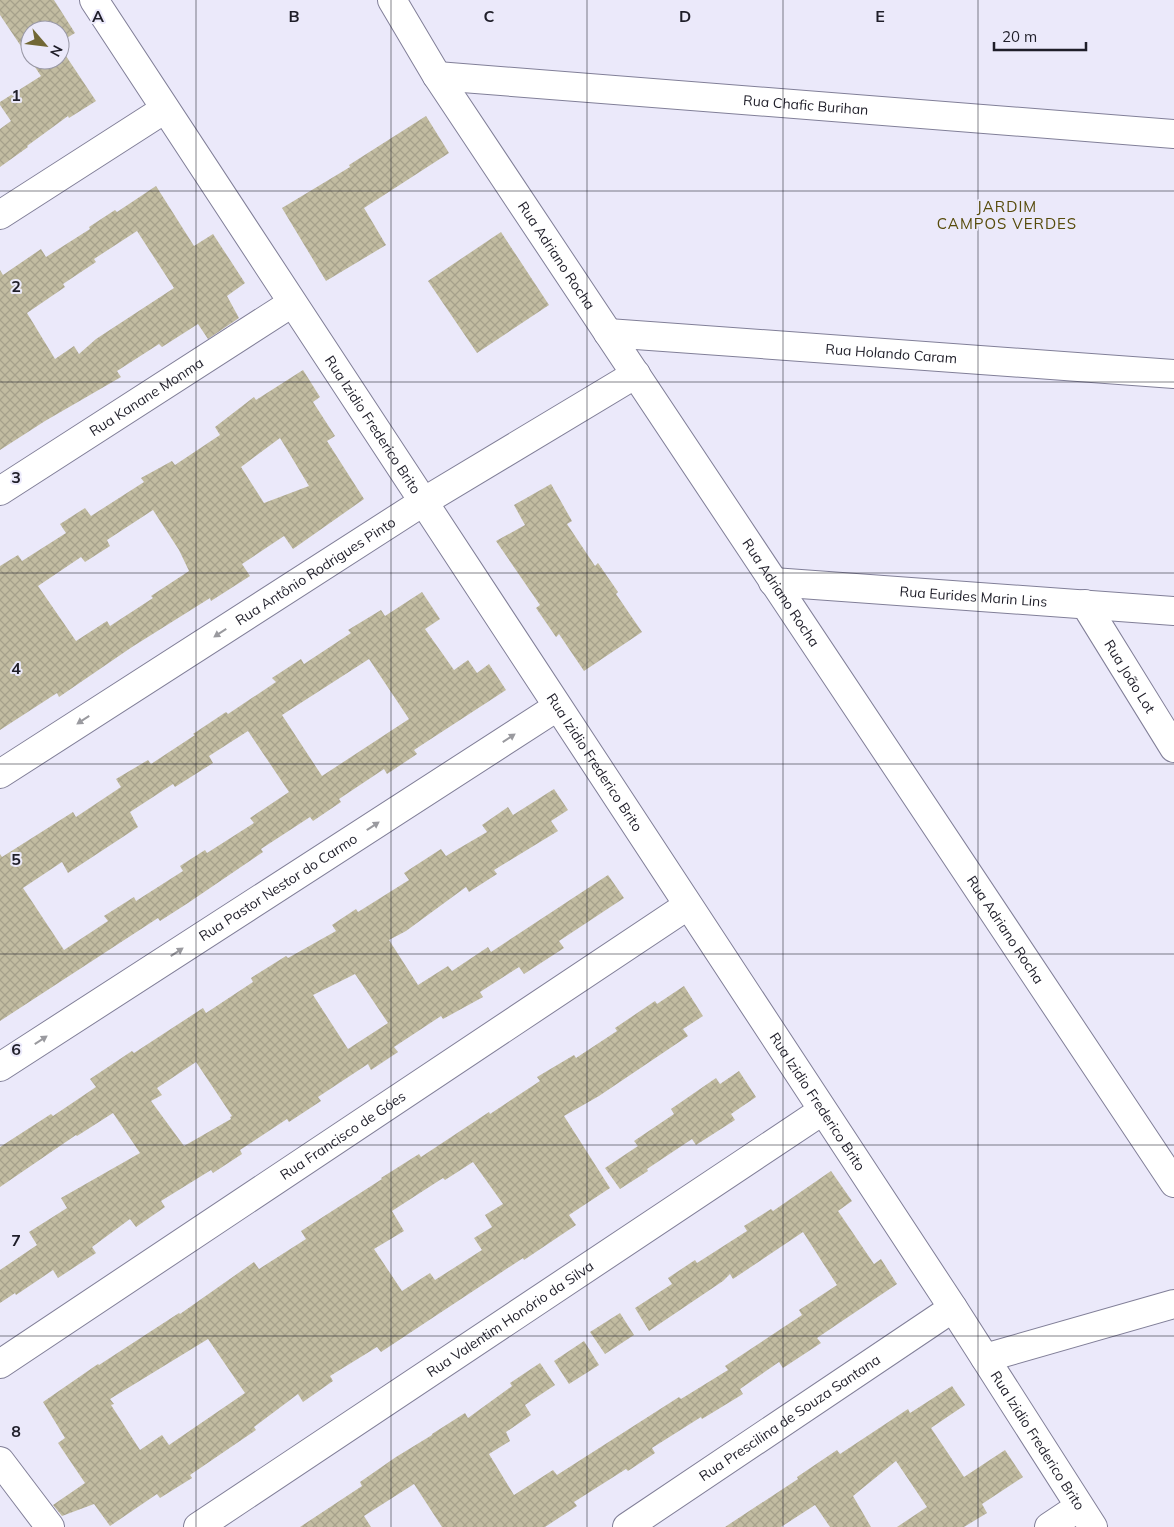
<svg xmlns="http://www.w3.org/2000/svg" width="1174" height="1527" font-family="Mulish,sans-serif">
  <style>
    .building { fill: url(#building-cross-hatch); fill-rule: evenodd }
    .lines { fill: none; stroke-linecap: round; stroke-linejoin: round }
    .minor-casing { stroke: #817f98; stroke-width: 30 }
    .minor { stroke: #fff; stroke-width: 28 }
    .oneway { fill: #9a9a9f }
    .grid { fill: none; stroke: #1f1e29; stroke-width: 1; stroke-opacity: 0.55 }
    .labels { text-anchor: middle; dominant-baseline: central; stroke-width: 4; stroke-linejoin: round; paint-order: stroke }
    .street-label { font-size: 14px; fill: #1f1e29; stroke: #ebe9fa }
    .neighbourhood-label { font-size: 15px; letter-spacing: 1px; fill: #574b0b; stroke: #ebe9fa }
    .grid-label { font-size: 16px; text-anchor: middle; font-weight: bold; fill: #1f1e29; stroke: #ebe9fa; stroke-width: 4; stroke-linejoin: round; paint-order: stroke }
  </style>
  <defs>
    <pattern id="building-cross-hatch" width="8" height="8" patternUnits="userSpaceOnUse" patternTransform="scale(1.25)"><rect width="8" height="8" fill="#c2bca1"/><path d="M0 0l8 8M0 8l8-8" fill="none" stroke="#a6a18b"/></pattern>
  </defs>
  <rect width="100%" height="100%" fill="#ebe9fa"/>
  <!-- building -->
  <path class="building" d="M 0,0 L 54,0 L 75,33 L 60,42 L 60,30 L 30,30 L 30,60 L 60,60 L 60,47 L 96,101 L 69,118 L 68,116 L 27,146 L 28,147 L 0,167 L 0,129 L 11,121 L 0,105 L 0,102 L 41,76 L 0,15 Z
    M 426,116 L 449,153 L 364,208 L 386,245 L 326,281 L 282,208 L 350,167 L 349,165 Z
    M 156,186 L 194,246 L 213,234 L 245,283 L 227,296 L 239,318 L 208,339 L 198,324 L 162,347 L 159,344 L 117,371 L 121,377 L 45,421 L 0,450 L 0,270 L 3,275 L 41,249 L 46,257 L 90,229 L 89,227 L 115,210 L 117,212 ZM 137,231 L 174,288 L 96,339 L 79,354 L 74,346 L 55,359 L 27,313 L 65,287 L 63,284 L 96,262 L 94,259 Z
    M 501,232 L 549,305 L 477,353 L 428,281 Z
    M 303,370 L 320,397 L 313,402 L 335,436 L 327,441 L 364,499 L 293,549 L 284,536 L 242,564 L 250,576 L 211,601 L 210,598 L 132,647 L 59,697 L 57,693 L 0,730 L 0,566 L 18,555 L 22,561 L 66,533 L 60,524 L 85,508 L 91,516 L 144,482 L 141,478 L 172,461 L 175,465 L 220,435 L 215,427 L 254,397 L 256,400 ZM 280,438 L 309,486 L 264,503 L 241,467 ZM 153,510 L 179,550 L 189,571 L 151,596 L 153,598 L 110,626 L 107,621 L 76,641 L 38,586 L 81,557 L 85,562 L 110,546 L 107,540 Z
    M 551,484 L 572,521 L 567,524 L 595,566 L 598,563 L 618,592 L 616,594 L 642,632 L 584,671 L 559,634 L 556,637 L 536,608 L 540,605 L 496,541 L 525,525 L 514,505 Z
    M 422,592 L 440,619 L 425,629 L 454,670 L 468,660 L 477,673 L 489,664 L 506,690 L 414,750 L 417,754 L 387,774 L 384,769 L 339,799 L 341,802 L 313,821 L 310,817 L 261,849 L 263,852 L 188,903 L 160,921 L 158,918 L 0,1021 L 0,854 L 2,857 L 73,812 L 76,817 L 121,787 L 116,779 L 148,760 L 151,764 L 195,735 L 193,734 L 226,712 L 228,714 L 276,682 L 272,678 L 301,659 L 304,664 L 351,633 L 348,630 L 381,610 L 385,616 ZM 369,659 L 409,719 L 322,776 L 282,715 ZM 248,731 L 289,792 L 250,818 L 254,823 L 207,853 L 205,850 L 180,866 L 183,871 L 136,901 L 134,897 L 104,916 L 108,921 L 64,950 L 23,888 L 62,862 L 68,873 L 138,827 L 130,812 L 173,784 L 175,787 L 213,763 L 209,756 Z
    M 554,789 L 568,810 L 551,821 L 558,831 L 494,870 L 497,874 L 469,892 L 466,887 L 406,931 L 389,940 L 418,985 L 448,966 L 452,971 L 488,947 L 491,952 L 608,875 L 624,898 L 559,941 L 564,948 L 524,974 L 519,967 L 480,992 L 483,997 L 443,1019 L 441,1016 L 394,1047 L 398,1052 L 371,1070 L 368,1064 L 318,1097 L 321,1101 L 289,1122 L 287,1119 L 240,1150 L 242,1154 L 213,1173 L 211,1170 L 161,1201 L 165,1207 L 136,1227 L 130,1219 L 92,1247 L 96,1253 L 58,1278 L 53,1270 L 16,1295 L 15,1293 L 0,1303 L 0,1270 L 37,1245 L 29,1232 L 67,1208 L 61,1198 L 140,1153 L 113,1113 L 77,1136 L 76,1135 L 0,1187 L 0,1147 L 51,1114 L 53,1116 L 96,1087 L 90,1079 L 132,1051 L 134,1053 L 203,1008 L 206,1013 L 253,982 L 251,978 L 286,956 L 288,958 L 336,931 L 332,925 L 356,909 L 358,912 L 409,880 L 404,873 L 441,849 L 446,856 L 487,832 L 482,825 L 508,807 L 513,815 ZM 355,974 L 388,1023 L 348,1049 L 313,995 ZM 196,1062 L 232,1116 L 230,1117 L 231,1119 L 184,1146 L 151,1101 L 162,1095 L 157,1088 Z
    M 684,986 L 703,1016 L 683,1029 L 688,1036 L 599,1096 L 564,1116 L 610,1188 L 569,1215 L 576,1225 L 524,1260 L 523,1258 L 381,1352 L 377,1347 L 330,1376 L 333,1381 L 303,1402 L 298,1394 L 254,1427 L 256,1430 L 190,1475 L 192,1478 L 160,1498 L 157,1494 L 110,1526 L 94,1504 L 62,1516 L 53,1505 L 85,1483 L 58,1443 L 65,1438 L 43,1402 L 98,1364 L 99,1365 L 179,1313 L 180,1314 L 254,1262 L 259,1269 L 306,1239 L 301,1231 L 382,1179 L 381,1178 L 419,1154 L 421,1157 L 489,1112 L 490,1114 L 540,1081 L 537,1077 L 574,1055 L 576,1058 L 617,1031 L 615,1028 L 655,1001 L 657,1004 ZM 473,1162 L 503,1204 L 485,1215 L 492,1227 L 474,1238 L 482,1250 L 435,1280 L 430,1273 L 402,1291 L 374,1249 L 404,1231 L 392,1211 L 443,1178 L 445,1180 ZM 208,1339 L 245,1393 L 169,1445 L 162,1435 L 140,1450 L 111,1405 L 114,1404 L 110,1399 Z
    M 739,1071 L 756,1097 L 731,1114 L 735,1120 L 696,1145 L 692,1139 L 647,1169 L 648,1171 L 620,1189 L 605,1168 L 638,1146 L 634,1141 L 674,1114 L 671,1109 L 716,1078 L 720,1084 Z
    M 831,1171 L 852,1201 L 838,1211 L 874,1264 L 881,1259 L 897,1284 L 817,1338 L 821,1343 L 783,1368 L 779,1362 L 740,1389 L 743,1394 L 702,1419 L 701,1417 L 652,1448 L 655,1453 L 628,1471 L 626,1469 L 574,1502 L 577,1506 L 545,1527 L 442,1527 L 414,1484 L 364,1516 L 371,1527 L 300,1527 L 362,1486 L 360,1482 L 396,1457 L 432,1435 L 432,1434 L 465,1413 L 468,1418 L 512,1386 L 510,1383 L 540,1363 L 555,1385 L 525,1405 L 531,1415 L 506,1432 L 510,1441 L 489,1454 L 514,1495 L 553,1470 L 557,1475 L 679,1397 L 681,1399 L 728,1370 L 725,1366 L 802,1315 L 799,1310 L 837,1285 L 803,1232 L 733,1279 L 730,1274 L 723,1281 L 649,1331 L 635,1308 L 672,1284 L 668,1278 L 695,1260 L 697,1263 L 747,1231 L 744,1226 L 771,1209 L 773,1211 Z
    M 620,1313 L 634,1335 L 605,1354 L 590,1332 Z
    M 584,1341 L 599,1365 L 569,1384 L 554,1361 Z
    M 952,1386 L 965,1405 L 931,1428 L 964,1477 L 1005,1450 L 1023,1477 L 982,1504 L 987,1513 L 964,1527 L 897,1527 L 927,1507 L 896,1461 L 853,1496 L 871,1527 L 830,1527 L 815,1505 L 781,1527 L 725,1527 L 798,1479 L 797,1477 L 837,1450 L 840,1454 L 908,1409 L 910,1413 Z"/>
  <g class="lines">
    <defs>
      <g id="minor">
        <path id="s1" d="M 94,0 L 953,1308 L 1093,1527"/>
        <path id="s2" d="M 392,0 L 437,76 L 1174,1183"/>
        <path id="s3" d="M 437,76 L 1174,134"/>
        <path d="M 0,215 L 165,109"/>
        <path id="s4" d="M 608,333 L 1174,374"/>
        <path id="s5" d="M 0,491 L 292,303"/>
        <path id="s6" d="M 773,582 L 1174,611"/>
        <path id="s7" d="M 1085,604 L 1174,748"/>
        <path id="s8" d="M 0,774 L 423,502 L 636,374"/>
        <path id="s9" d="M 0,1067 L 557,707"/>
        <path d="M 985,1358 L 1174,1304"/>
        <path id="s10" d="M 0,1364 L 687,906"/>
        <path d="M 0,1461 L 50,1527"/>
        <path id="s11" d="M 198,1527 L 822,1111"/>
        <path id="s12" d="M 627,1527 L 953,1308"/>
        <path d="M 1049,1527 L 1079,1507"/>
      </g>
    </defs>
    <!-- minor casing -->
    <use href="#minor" class="minor-casing"/>
    <!-- minor -->
    <use href="#minor" class="minor"/>
  </g>
  <!-- one-way arrows -->
  <defs><path id="oneway-solid" d="M-6-.8H1V-3.2L6.5 0L1 3.2V.8H-6Z" transform="scale(1.25)"/></defs>
  <g class="oneway">
    <use href="#oneway-solid" transform="translate(220 633) rotate(147)"/>
    <use href="#oneway-solid" transform="translate(83 720) rotate(147)"/>
    <use href="#oneway-solid" transform="translate(509 738) rotate(-33)"/>
    <use href="#oneway-solid" transform="translate(373 826) rotate(-33)"/>
    <use href="#oneway-solid" transform="translate(177 952) rotate(-33)"/>
    <use href="#oneway-solid" transform="translate(41 1040) rotate(-33)"/>
  </g>
  <!-- grid -->
  <path class="grid" d="M 196,0 L 196,1527M 391,0 L 391,1527M 587,0 L 587,1527M 783,0 L 783,1527M 978,0 L 978,1527M 0,191 L 1174,191M 0,382 L 1174,382M 0,573 L 1174,573M 0,764 L 1174,764M 0,954 L 1174,954M 0,1145 L 1174,1145M 0,1336 L 1174,1336"/>
  <g class="labels">
    <!-- street labels -->
    <g class="street-label">
      <text stroke="none"><textPath href="#s3" startOffset="370">Rua Chafic Burihan</textPath></text>
      <text stroke="none"><textPath href="#s2" startOffset="304">Rua Adriano Rocha</textPath></text>
      <text stroke="none"><textPath href="#s4" startOffset="284">Rua Holando Caram</textPath></text>
      <text stroke="none"><textPath href="#s5" startOffset="174">Rua Kanane Monma</textPath></text>
      <text stroke="none"><textPath href="#s1" startOffset="508">Rua Izidio Frederico Brito</textPath></text>
      <text stroke="none"><textPath href="#s8" startOffset="375">Rua Antônio Rodrigues Pinto</textPath></text>
      <text stroke="none"><textPath href="#s2" startOffset="709">Rua Adriano Rocha</textPath></text>
      <text stroke="none"><textPath href="#s6" startOffset="201">Rua Eurides Marin Lins</textPath></text>
      <text stroke="none"><textPath href="#s7" startOffset="85">Rua João Lot</textPath></text>
      <text stroke="none"><textPath href="#s1" startOffset="912">Rua Izidio Frederico Brito</textPath></text>
      <text stroke="none"><textPath href="#s9" startOffset="331">Rua Pastor Nestor do Carmo</textPath></text>
      <text stroke="none"><textPath href="#s2" startOffset="1114">Rua Adriano Rocha</textPath></text>
      <text stroke="none"><textPath href="#s1" startOffset="1318">Rua Izidio Frederico Brito</textPath></text>
      <text stroke="none"><textPath href="#s10" startOffset="412">Rua Francisco de Góes</textPath></text>
      <text stroke="none"><textPath href="#s11" startOffset="375">Rua Valentim Honório da Silva</textPath></text>
      <text stroke="none"><textPath href="#s12" startOffset="196">Rua Prescilina de Souza Santana</textPath></text>
      <text stroke="none"><textPath href="#s1" startOffset="1722">Rua Izidio Frederico Brito</textPath></text>
    </g>
    <!-- neighbourhood labels -->
    <g class="neighbourhood-label">
      <text x="1007" y="206">JARDIM<tspan x="1007" dy="17">CAMPOS VERDES</tspan></text>
    </g>
  </g>
  <g class="grid-label">
    <text x="98" y="22">A</text>
    <text x="294" y="22">B</text>
    <text x="489" y="22">C</text>
    <text x="685" y="22">D</text>
    <text x="880" y="22">E</text>
    <text x="16" y="101">1</text>
    <text x="16" y="292">2</text>
    <text x="16" y="483">3</text>
    <text x="16" y="674">4</text>
    <text x="16" y="865">5</text>
    <text x="16" y="1055">6</text>
    <text x="16" y="1246">7</text>
    <text x="16" y="1437">8</text>
  </g>
  <!-- north arrow -->
  <g transform="translate(45 45) rotate(118)"><circle r="24" fill="#ebe9fa" stroke="#9998a6"/>
  <path d="M0-4L9 19L0 12L-9 19Z" fill="#726835"/>
  <text y="-8" font-size="14" font-weight="bold" text-anchor="middle" fill="#1f1e29">N</text>
  </g>
  <!-- scale -->
  <path d="M994 42v8h92v-8" fill="none" stroke="#1f1e29" stroke-width="2.5"/>
  <text x="1002" y="42" font-size="15" fill="#1f1e29" stroke="#ebe9fa" stroke-width="4" paint-order="stroke">20 m</text>
</svg>
